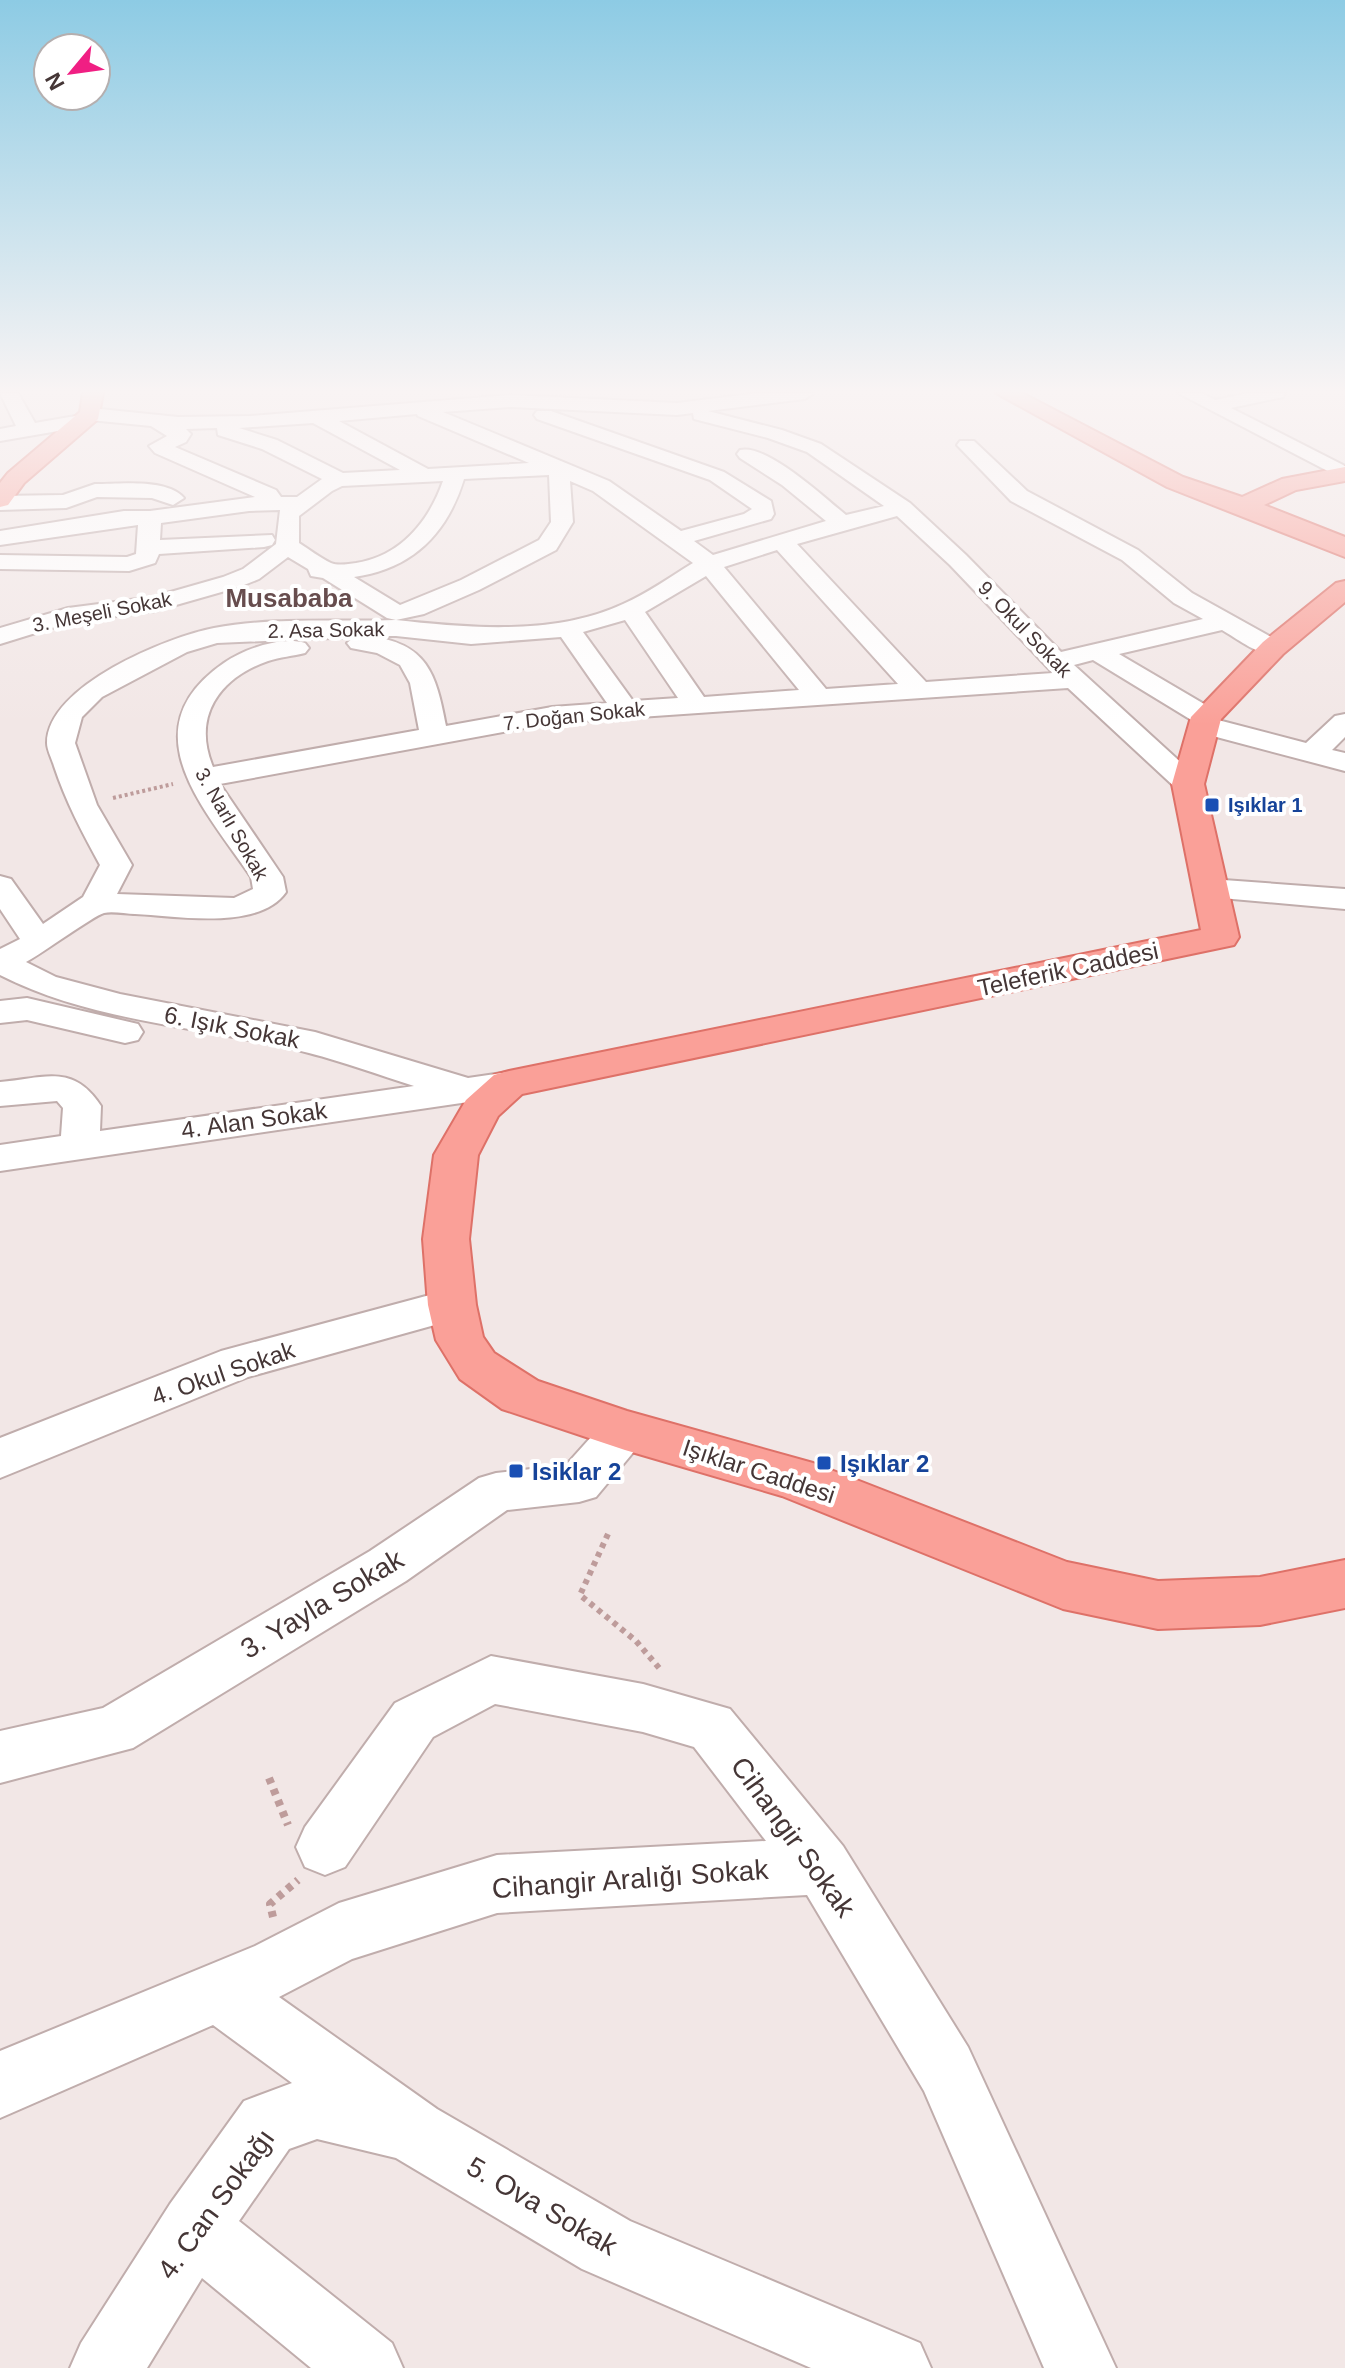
<svg xmlns="http://www.w3.org/2000/svg" width="1345" height="2368" font-family="Helvetica,sans-serif">
  <style>
    .lines { fill: none; stroke-linecap: round; stroke-linejoin: round }
    .minor-casing { stroke: #c0adac; stroke-width: 4 }
    .major-casing { stroke: #de7168; stroke-width: 4 }
    .path-far2 { stroke: #be9c9b; stroke-width: 4; stroke-dasharray: 3 3; stroke-linecap: butt }
    .path-far1 { stroke: #be9c9b; stroke-width: 6; stroke-dasharray: 5 5; stroke-linecap: butt }
    .path { stroke: #be9c9b; stroke-width: 8; stroke-dasharray: 6 6; stroke-linecap: butt }
    .minor { fill: #fff; fill-rule: evenodd }
    .major { fill: #faa098; fill-rule: evenodd }
    .transit-dot { fill: #1a4fb4; stroke: #fff; stroke-width: 3 }
    .labels { text-anchor: middle; dominant-baseline: central; stroke-width: 8; stroke-linejoin: round; paint-order: stroke }
    .far-street-label { font-size: 20px; fill: #453636; stroke: #fff }
    .far-transit-label { font-size: 20px; font-weight: bold; fill: #164399; stroke: #fff; text-anchor: start }
    .street-label { font-size: 24px; fill: #453636; stroke: #fff }
    .transit-label { font-size: 24px; font-weight: bold; fill: #164399; stroke: #fff; text-anchor: start }
    .far-district-label { font-size: 26px; font-weight: bold; fill: #674d4e; stroke: #fff }
    .near-street-label { font-size: 28px; fill: #453636; stroke: #fff }
  </style>
  <rect width="100%" height="100%" fill="#f2e7e6"/>
  <g class="lines">
    <defs>
      <path id="minor" d="M 0,393 L 18,393 L 35,423 L 81,415 L 83,410 L 90,408 L 178,417 L 250,416 L 511,395 L 677,403 L 758,393 L 814,393 L 805,399 L 708,411 L 782,430 L 821,444 L 910,503 L 966,555 L 1061,652 L 1203,619 L 1174,603 L 1122,560 L 1011,501 L 957,445 L 960,441 L 974,441 L 1027,491 L 1138,550 L 1192,593 L 1282,643 L 1286,648 L 1282,653 C 1261,659 1240,640 1222,630 L 1119,654 L 1216,711 L 1220,717 L 1218,720 L 1306,743 L 1335,716 L 1345,714 L 1345,737 L 1332,750 L 1345,753 L 1345,771 L 1194,731 L 1190,725 L 1193,721 L 1093,660 L 1074,665 L 1198,778 L 1203,784 L 1198,790 L 1188,793 L 1178,790 L 1068,688 L 552,723 L 220,784 L 283,877 L 286,892 C 259,931 177,916 135,914 C 126,914 113,911 104,913 C 93,916 43,953 26,962 L 56,977 L 120,994 L 315,1032 L 468,1078 L 509,1072 L 522,1076 L 528,1084 L 522,1092 L 509,1096 L 0,1171 L 0,1145 L 61,1136 L 63,1108 L 57,1101 L 0,1106 L 0,1082 C 45,1078 73,1063 101,1106 L 100,1131 L 414,1086 C 379,1075 344,1062 309,1053 C 206,1026 96,1024 0,975 L 0,949 L 20,939 L 0,909 L 0,876 L 11,879 L 43,924 L 83,897 L 100,865 C 82,832 66,802 54,766 C 52,759 47,750 47,743 C 47,686 167,637 214,628 C 272,617 336,622 396,620 L 387,618 L 323,578 L 311,576 L 308,569 L 288,557 L 259,579 L 239,587 L 155,611 L 71,622 L 0,644 L 0,628 L 68,608 L 153,597 L 223,577 L 243,569 L 276,544 L 280,510 L 249,511 L 161,523 L 160,540 L 272,535 L 275,540 L 272,545 L 264,547 L 159,554 L 155,563 L 129,571 L 0,569 L 0,555 L 127,557 L 136,554 L 138,525 L 0,545 L 0,531 L 124,511 L 150,511 L 255,497 L 155,453 L 149,446 L 167,436 L 151,426 L 90,420 L 88,425 L 81,427 L 0,441 L 0,429 L 16,426 ZM 511,407 L 677,415 L 693,413 L 694,419 L 768,438 L 807,452 L 884,506 L 846,515 C 825,498 766,443 740,450 L 737,454 L 740,458 L 782,485 L 826,521 L 713,555 L 694,541 L 771,519 L 774,514 L 771,501 L 724,472 L 551,411 L 537,411 L 534,415 L 537,419 L 710,480 L 752,509 L 744,514 L 681,531 L 609,481 L 443,412 ZM 417,414 L 418,416 L 529,463 L 428,469 L 339,421 ZM 313,423 L 400,470 L 343,473 L 277,440 L 239,428 ZM 217,428 L 218,435 L 262,449 L 322,479 L 297,497 L 281,497 L 276,490 L 175,447 L 186,442 L 191,434 L 186,429 ZM 549,475 L 551,522 L 539,540 L 461,580 L 400,605 L 354,577 C 412,569 447,534 464,479 ZM 443,481 C 429,521 401,556 356,563 C 348,564 338,566 331,563 C 320,558 309,549 299,543 L 299,516 L 332,491 L 342,486 ZM 570,481 L 593,491 L 693,563 C 670,577 648,593 623,604 C 554,636 469,628 396,620 L 424,614 L 479,590 L 556,550 L 573,522 ZM 897,516 L 950,565 L 1053,673 L 926,682 L 797,544 ZM 777,550 L 898,684 L 826,689 L 724,567 ZM 706,576 L 799,690 L 704,697 L 645,612 ZM 625,620 L 678,698 L 633,701 L 583,632 ZM 368,636 L 396,636 L 471,644 L 561,637 L 607,703 L 552,707 L 446,726 C 436,673 427,643 368,636 ZM 354,637 L 347,643 L 351,648 L 377,653 L 400,665 L 410,683 L 419,730 L 213,767 C 192,717 219,678 268,661 C 280,657 293,656 305,653 L 309,648 L 305,643 C 281,636 244,649 224,663 C 128,729 204,808 251,877 L 253,889 L 234,898 L 117,894 L 132,865 L 97,805 L 75,743 L 82,717 L 102,697 L 187,652 L 217,643 Z
        M 1178,393 L 1202,393 L 1215,400 L 1248,393 L 1285,393 L 1283,397 L 1231,408 L 1345,466 L 1345,480 Z
        M 95,484 C 119,484 167,478 184,498 L 173,505 L 152,498 L 97,497 L 66,508 L 0,510 L 0,496 L 63,495 Z
        M 1210,879 L 1345,889 L 1345,909 L 1199,896 L 1194,889 L 1199,882 Z
        M 27,998 L 138,1024 L 143,1032 L 138,1040 L 125,1043 L 27,1020 L 0,1023 L 0,1001 Z
        M 452,1289 L 467,1294 L 474,1305 L 467,1316 L 248,1377 L 0,1478 L 0,1438 L 221,1351 Z
        M 625,1412 L 641,1417 L 648,1430 L 641,1443 L 596,1497 L 579,1502 L 507,1510 L 406,1581 L 133,1748 L 0,1783 L 0,1731 L 103,1708 L 370,1551 L 479,1478 L 496,1473 L 566,1465 L 609,1417 Z
        M 491,1656 L 643,1684 L 730,1709 L 843,1846 L 968,2047 L 1116,2368 L 1044,2368 L 924,2091 L 807,1895 L 497,1913 L 352,1959 L 279,1997 L 437,2109 L 630,2221 L 920,2343 L 931,2368 L 811,2368 L 582,2269 L 396,2158 L 317,2139 L 289,2149 L 239,2221 L 392,2343 L 403,2368 L 311,2368 L 202,2278 L 147,2368 L 70,2368 L 81,2343 L 170,2204 L 244,2101 L 292,2083 L 213,2025 L 0,2118 L 0,2051 L 255,1946 L 339,1903 L 497,1855 L 766,1841 L 694,1747 L 643,1732 L 495,1704 L 433,1737 L 345,1867 L 325,1875 L 305,1867 L 296,1847 L 305,1827 L 395,1703 Z"/>
      <path id="major" d="M 83,393 L 103,393 L 98,419 L 24,483 L 8,505 L 0,507 L 0,483 L 8,473 L 80,412 Z
        M 996,393 L 1022,393 L 1183,477 L 1242,497 L 1282,479 L 1345,467 L 1345,481 L 1296,490 L 1264,505 L 1345,537 L 1345,557 L 1167,487 Z
        M 1345,581 L 1345,602 L 1283,654 L 1221,719 L 1204,784 L 1239,937 L 1234,945 L 522,1094 L 498,1116 L 478,1155 L 469,1239 L 476,1305 L 483,1337 L 494,1353 L 538,1381 L 627,1411 L 813,1463 L 1067,1562 L 1158,1581 L 1260,1577 L 1345,1560 L 1345,1608 L 1260,1625 L 1158,1629 L 1063,1609 L 782,1496 L 625,1450 L 502,1409 L 460,1379 L 436,1340 L 428,1305 L 423,1239 L 434,1155 L 466,1100 L 494,1075 L 509,1071 L 1201,930 L 1172,784 L 1191,717 L 1263,642 L 1336,583 Z"/>
    </defs>
    <!-- minor casing -->
    <use href="#minor" class="minor-casing"/>
    <!-- major casing -->
    <use href="#major" class="major-casing"/>
    <!-- path-far2 -->
    <path class="path-far2" d="M 113,798 L 173,784"/>
    <!-- path-far1 -->
    <path class="path-far1" d="M 608,1534 L 580,1595 L 636,1641 L 660,1669"/>
    <!-- path -->
    <path class="path" d="M 269,1778 L 288,1825
      M 273,1917 L 270,1904 L 298,1880"/>
    <!-- minor -->
    <use href="#minor" class="minor"/>
    <!-- major -->
    <use href="#major" class="major"/>
  </g>
  <!-- sky -->
  <linearGradient id="sky" x2="0" y2="1"><stop stop-color="#8dcbe4"/><stop offset="0.54" stop-color="#f9f4f4"/><stop offset="1" stop-color="#f9f4f4" stop-opacity="0"/></linearGradient>
  <rect width="1345" height="725" fill="url(#sky)"/>
  <!-- markers -->
  <g class="transit-dot">
    <rect x="1204" y="797" width="16" height="16" rx="4"/>
    <rect x="816" y="1455" width="16" height="16" rx="4"/>
    <rect x="508" y="1463" width="16" height="16" rx="4"/>
  </g>
  <g class="labels">
    <!-- far-street labels -->
    <g class="far-street-label">
      <text transform="translate(102 612) rotate(-11)">3. Meşeli Sokak</text>
      <text transform="translate(1025 629) rotate(46)">9. Okul Sokak</text>
      <text transform="translate(326 630) rotate(-1)">2. Asa Sokak</text>
      <text transform="translate(574 716) rotate(-6)">7. Doğan Sokak</text>
      <text transform="translate(232 824) rotate(60)">3. Narlı Sokak</text>
    </g>
    <!-- far-transit labels -->
    <g class="far-transit-label">
      <text x="1228" y="805">Işıklar 1</text>
    </g>
    <!-- street labels -->
    <g class="street-label">
      <text transform="translate(1068 969) rotate(-12)">Teleferik Caddesi</text>
      <text transform="translate(232 1027) rotate(11)">6. Işık Sokak</text>
      <text transform="translate(254 1120) rotate(-8)">4. Alan Sokak</text>
      <text transform="translate(223 1373) rotate(-19)">4. Okul Sokak</text>
      <text transform="translate(759 1471) rotate(18)">Işıklar Caddesi</text>
    </g>
    <!-- transit labels -->
    <g class="transit-label">
      <text x="840" y="1463">Işıklar 2</text>
      <text x="532" y="1471">Isiklar 2</text>
    </g>
    <!-- far-district labels -->
    <g class="far-district-label">
      <text x="289" y="598">Musababa</text>
    </g>
    <!-- near-street labels -->
    <g class="near-street-label">
      <text transform="translate(322 1604) rotate(-31)">3. Yayla Sokak</text>
      <text transform="translate(793 1837) rotate(54)">Cihangir Sokak</text>
      <text transform="translate(630 1879) rotate(-4)">Cihangir Aralığı Sokak</text>
      <text transform="translate(216 2204) rotate(-54)">4. Can Sokağı</text>
      <text transform="translate(542 2206) rotate(30)">5. Ova Sokak</text>
    </g>
  </g>
  <!-- north arrow -->
  <g transform="translate(72 72) rotate(241)"><circle r="38" fill="#ffffff" stroke="#b5afaf" stroke-width="2"/>
  <path d="M0-6L14 30L0 20L-14 30Z" fill="#f01f83"/>
  <text y="-12" font-size="22" font-weight="bold" text-anchor="middle" fill="#453636">N</text>
  </g>
</svg>
